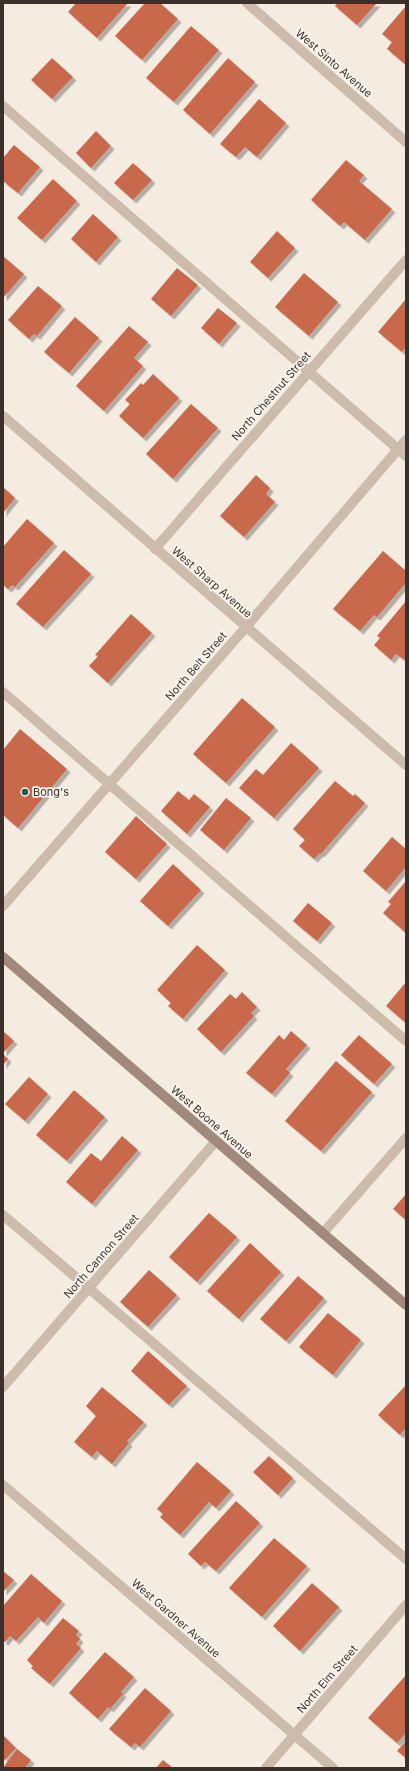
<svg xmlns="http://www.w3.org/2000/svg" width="409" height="1771" font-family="Inter,sans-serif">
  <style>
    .building { fill: #c8694b; filter: url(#shadow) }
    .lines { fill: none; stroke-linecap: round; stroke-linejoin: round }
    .service { stroke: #cdbbac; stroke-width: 10 }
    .minor { stroke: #cdbbac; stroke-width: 10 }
    .tertiary { stroke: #cdbbac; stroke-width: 10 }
    .secondary { stroke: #a18a7d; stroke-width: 10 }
    .poi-dot { fill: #1f5a5e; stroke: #fbf5ee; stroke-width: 1.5 }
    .labels { text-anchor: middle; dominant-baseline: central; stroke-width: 3.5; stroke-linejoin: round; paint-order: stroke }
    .street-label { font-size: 11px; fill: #3b302b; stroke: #fbf5ee }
    .poi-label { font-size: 11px; fill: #3b302b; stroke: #fbf5ee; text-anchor: start }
  </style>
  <defs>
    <filter id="shadow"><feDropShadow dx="3.5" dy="3.5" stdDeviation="0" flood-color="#0004"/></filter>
  </defs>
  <rect width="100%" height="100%" fill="#f4ebe1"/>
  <!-- building -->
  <path class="building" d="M 76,3 L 128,3 L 97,38 L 68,12 Z
    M 145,3 L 160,3 L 178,19 L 142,60 L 115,36 Z
    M 337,3 L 377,3 L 357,25 L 335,6 Z
    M 406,6 L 406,65 L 387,49 L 392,42 L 382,34 Z
    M 191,26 L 219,50 L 174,102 L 146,78 Z
    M 52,58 L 73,77 L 52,99 L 31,80 Z
    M 228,58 L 255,82 L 210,134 L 183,110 Z
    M 259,99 L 286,123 L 257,157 L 245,147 L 236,157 L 220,144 Z
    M 96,131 L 111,146 L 91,168 L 76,153 Z
    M 14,145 L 40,167 L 18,193 L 3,181 L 3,158 Z
    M 346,160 L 364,175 L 359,181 L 392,209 L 365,240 L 344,222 L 340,226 L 311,200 Z
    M 133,163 L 152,180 L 133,200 L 114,183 Z
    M 53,179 L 77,201 L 42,240 L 17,218 Z
    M 93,214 L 118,237 L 96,262 L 71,239 Z
    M 277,231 L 295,248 L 268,278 L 250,262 Z
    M 3,256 L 24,274 L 3,298 Z
    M 177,268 L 198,285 L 171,316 L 151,299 Z
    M 304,273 L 338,302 L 309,336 L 275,307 Z
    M 38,286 L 62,306 L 37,336 L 34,334 L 29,339 L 8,320 Z
    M 406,299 L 406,347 L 402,352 L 378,332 Z
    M 218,308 L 237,323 L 219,344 L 201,328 Z
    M 75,317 L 99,338 L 69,373 L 44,352 Z
    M 129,326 L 148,342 L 134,358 L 143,366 L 104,411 L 76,386 Z
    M 153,374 L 179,398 L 143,438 L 119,416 L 130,404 L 125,400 L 141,383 L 143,385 Z
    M 191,404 L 218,428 L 173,479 L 146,454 Z
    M 256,475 L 270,488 L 266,494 L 275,502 L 244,537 L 220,516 Z
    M 3,487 L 15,498 L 3,513 Z
    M 27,519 L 54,543 L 15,587 L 12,585 L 8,589 L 3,585 L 3,547 Z
    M 64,550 L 91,574 L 43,627 L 16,604 Z
    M 383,551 L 406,571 L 406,583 L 377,617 L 374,615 L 360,631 L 333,609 Z
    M 406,601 L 406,661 L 396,654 L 391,660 L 374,645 L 380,638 L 377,636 Z
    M 131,614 L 152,633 L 108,683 L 89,666 L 98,656 L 95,655 Z
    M 242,698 L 275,727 L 226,783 L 193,754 Z
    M 20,729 L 67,769 L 18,828 L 3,815 L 3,750 Z
    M 291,743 L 319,768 L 274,818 L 239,788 L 256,769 L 263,775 Z
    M 335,781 L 353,796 L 355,794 L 365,803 L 321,854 L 320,853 L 314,859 L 299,846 L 305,840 L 293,829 Z
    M 178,791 L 189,800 L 194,794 L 210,807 L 187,834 L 161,811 Z
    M 226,798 L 251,818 L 224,850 L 200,830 Z
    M 136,816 L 167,844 L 136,879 L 105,852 Z
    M 392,837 L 406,849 L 406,867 L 386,891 L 363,871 Z
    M 173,864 L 201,890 L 168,926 L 140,901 Z
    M 406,881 L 406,933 L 383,913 L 391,904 L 388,902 Z
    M 308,903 L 332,923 L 317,941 L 293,921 Z
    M 197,945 L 225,970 L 183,1019 L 168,1006 L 171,1003 L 157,990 Z
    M 406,982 L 406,1023 L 386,1006 Z
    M 242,992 L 257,1007 L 251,1013 L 254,1016 L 221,1052 L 197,1029 L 230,994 L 236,999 Z
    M 3,1031 L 14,1041 L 3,1053 Z
    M 291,1031 L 307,1045 L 286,1069 L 290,1073 L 272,1094 L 246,1073 L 279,1035 L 284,1040 Z
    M 359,1035 L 392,1064 L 374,1084 L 341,1055 Z
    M 3,1054 L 8,1059 L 3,1065 Z
    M 336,1061 L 372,1092 L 321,1151 L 285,1121 Z
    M 29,1077 L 48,1094 L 25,1121 L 5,1104 Z
    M 74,1090 L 105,1117 L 67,1161 L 36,1135 Z
    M 122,1136 L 138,1150 L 92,1204 L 66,1182 L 91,1153 L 101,1161 Z
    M 406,1194 L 406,1220 L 393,1209 Z
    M 209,1213 L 237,1237 L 197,1282 L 169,1257 Z
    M 250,1243 L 281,1272 L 239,1319 L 207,1291 Z
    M 149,1270 L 177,1295 L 148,1327 L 120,1302 Z
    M 298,1276 L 324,1298 L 286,1341 L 260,1319 Z
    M 328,1313 L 361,1340 L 333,1375 L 299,1347 Z
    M 148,1351 L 187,1386 L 169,1405 L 131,1371 Z
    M 406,1385 L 406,1428 L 400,1435 L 378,1415 Z
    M 102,1387 L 144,1422 L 127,1441 L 129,1443 L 112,1464 L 97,1451 L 92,1457 L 74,1442 L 96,1416 L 86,1406 Z
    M 269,1456 L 293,1478 L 278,1495 L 253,1472 Z
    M 197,1462 L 231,1491 L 216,1508 L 209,1502 L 180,1535 L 160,1517 L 163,1514 L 157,1509 Z
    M 236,1501 L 260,1523 L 216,1571 L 205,1562 L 201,1566 L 188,1554 Z
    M 274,1538 L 307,1566 L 262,1617 L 229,1588 Z
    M 3,1571 L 14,1580 L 3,1592 Z
    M 31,1574 L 62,1601 L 44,1623 L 38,1617 L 16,1641 L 10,1636 L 5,1642 L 3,1641 L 3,1606 Z
    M 312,1583 L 339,1607 L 300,1651 L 273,1626 Z
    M 63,1618 L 79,1631 L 76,1635 L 80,1639 L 76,1644 L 81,1648 L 50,1684 L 31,1668 L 33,1666 L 27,1660 Z
    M 105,1652 L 134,1677 L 121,1692 L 123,1694 L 110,1709 L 108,1707 L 98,1719 L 69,1693 Z
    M 406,1675 L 406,1733 L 397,1743 L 368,1718 Z
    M 145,1688 L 171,1711 L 140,1747 L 135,1743 L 131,1747 L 109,1729 Z
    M 3,1735 L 16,1748 L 3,1762 Z
    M 406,1741 L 406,1758 L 397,1751 Z
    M 17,1749 L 31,1760 L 25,1768 L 3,1768 Z
    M 163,1760 L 173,1768 L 156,1768 Z"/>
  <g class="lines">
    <!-- service -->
    <path class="service" d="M 3,106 L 406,456
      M 155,549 L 406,260
      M 3,692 L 406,1041
      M 3,1215 L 406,1559"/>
    <!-- minor -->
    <path class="minor" d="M 247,3 L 406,142
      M 3,416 L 406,765
      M 323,1233 L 406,1138
      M 3,1387 L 216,1141
      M 3,1485 L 333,1768
      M 266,1768 L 406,1605"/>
    <!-- tertiary -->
    <path class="tertiary" d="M 3,906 L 246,627 L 406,440"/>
    <!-- secondary -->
    <path class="secondary" d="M 3,957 L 406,1305"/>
  </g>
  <!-- markers -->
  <circle class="poi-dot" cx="25" cy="792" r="4"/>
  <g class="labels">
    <!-- street labels -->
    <g class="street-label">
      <text transform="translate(334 63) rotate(41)">West Sinto Avenue</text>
      <text transform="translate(271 396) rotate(-49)">North Chestnut Street</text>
      <text transform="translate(212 582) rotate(41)">West Sharp Avenue</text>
      <text transform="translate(196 666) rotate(-49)">North Belt Street</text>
      <text transform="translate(212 1122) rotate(41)">West Boone Avenue</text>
      <text transform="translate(101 1256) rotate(-49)">North Cannon Street</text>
      <text transform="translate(176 1618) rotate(41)">West Gardner Avenue</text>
      <text transform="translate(327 1679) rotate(-49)">North Elm Street</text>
    </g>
    <!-- poi labels -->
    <g class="poi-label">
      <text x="33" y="792">Bong's</text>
    </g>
  </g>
  <!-- border -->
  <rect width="409" height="1771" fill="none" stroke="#3b302b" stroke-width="8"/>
</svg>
